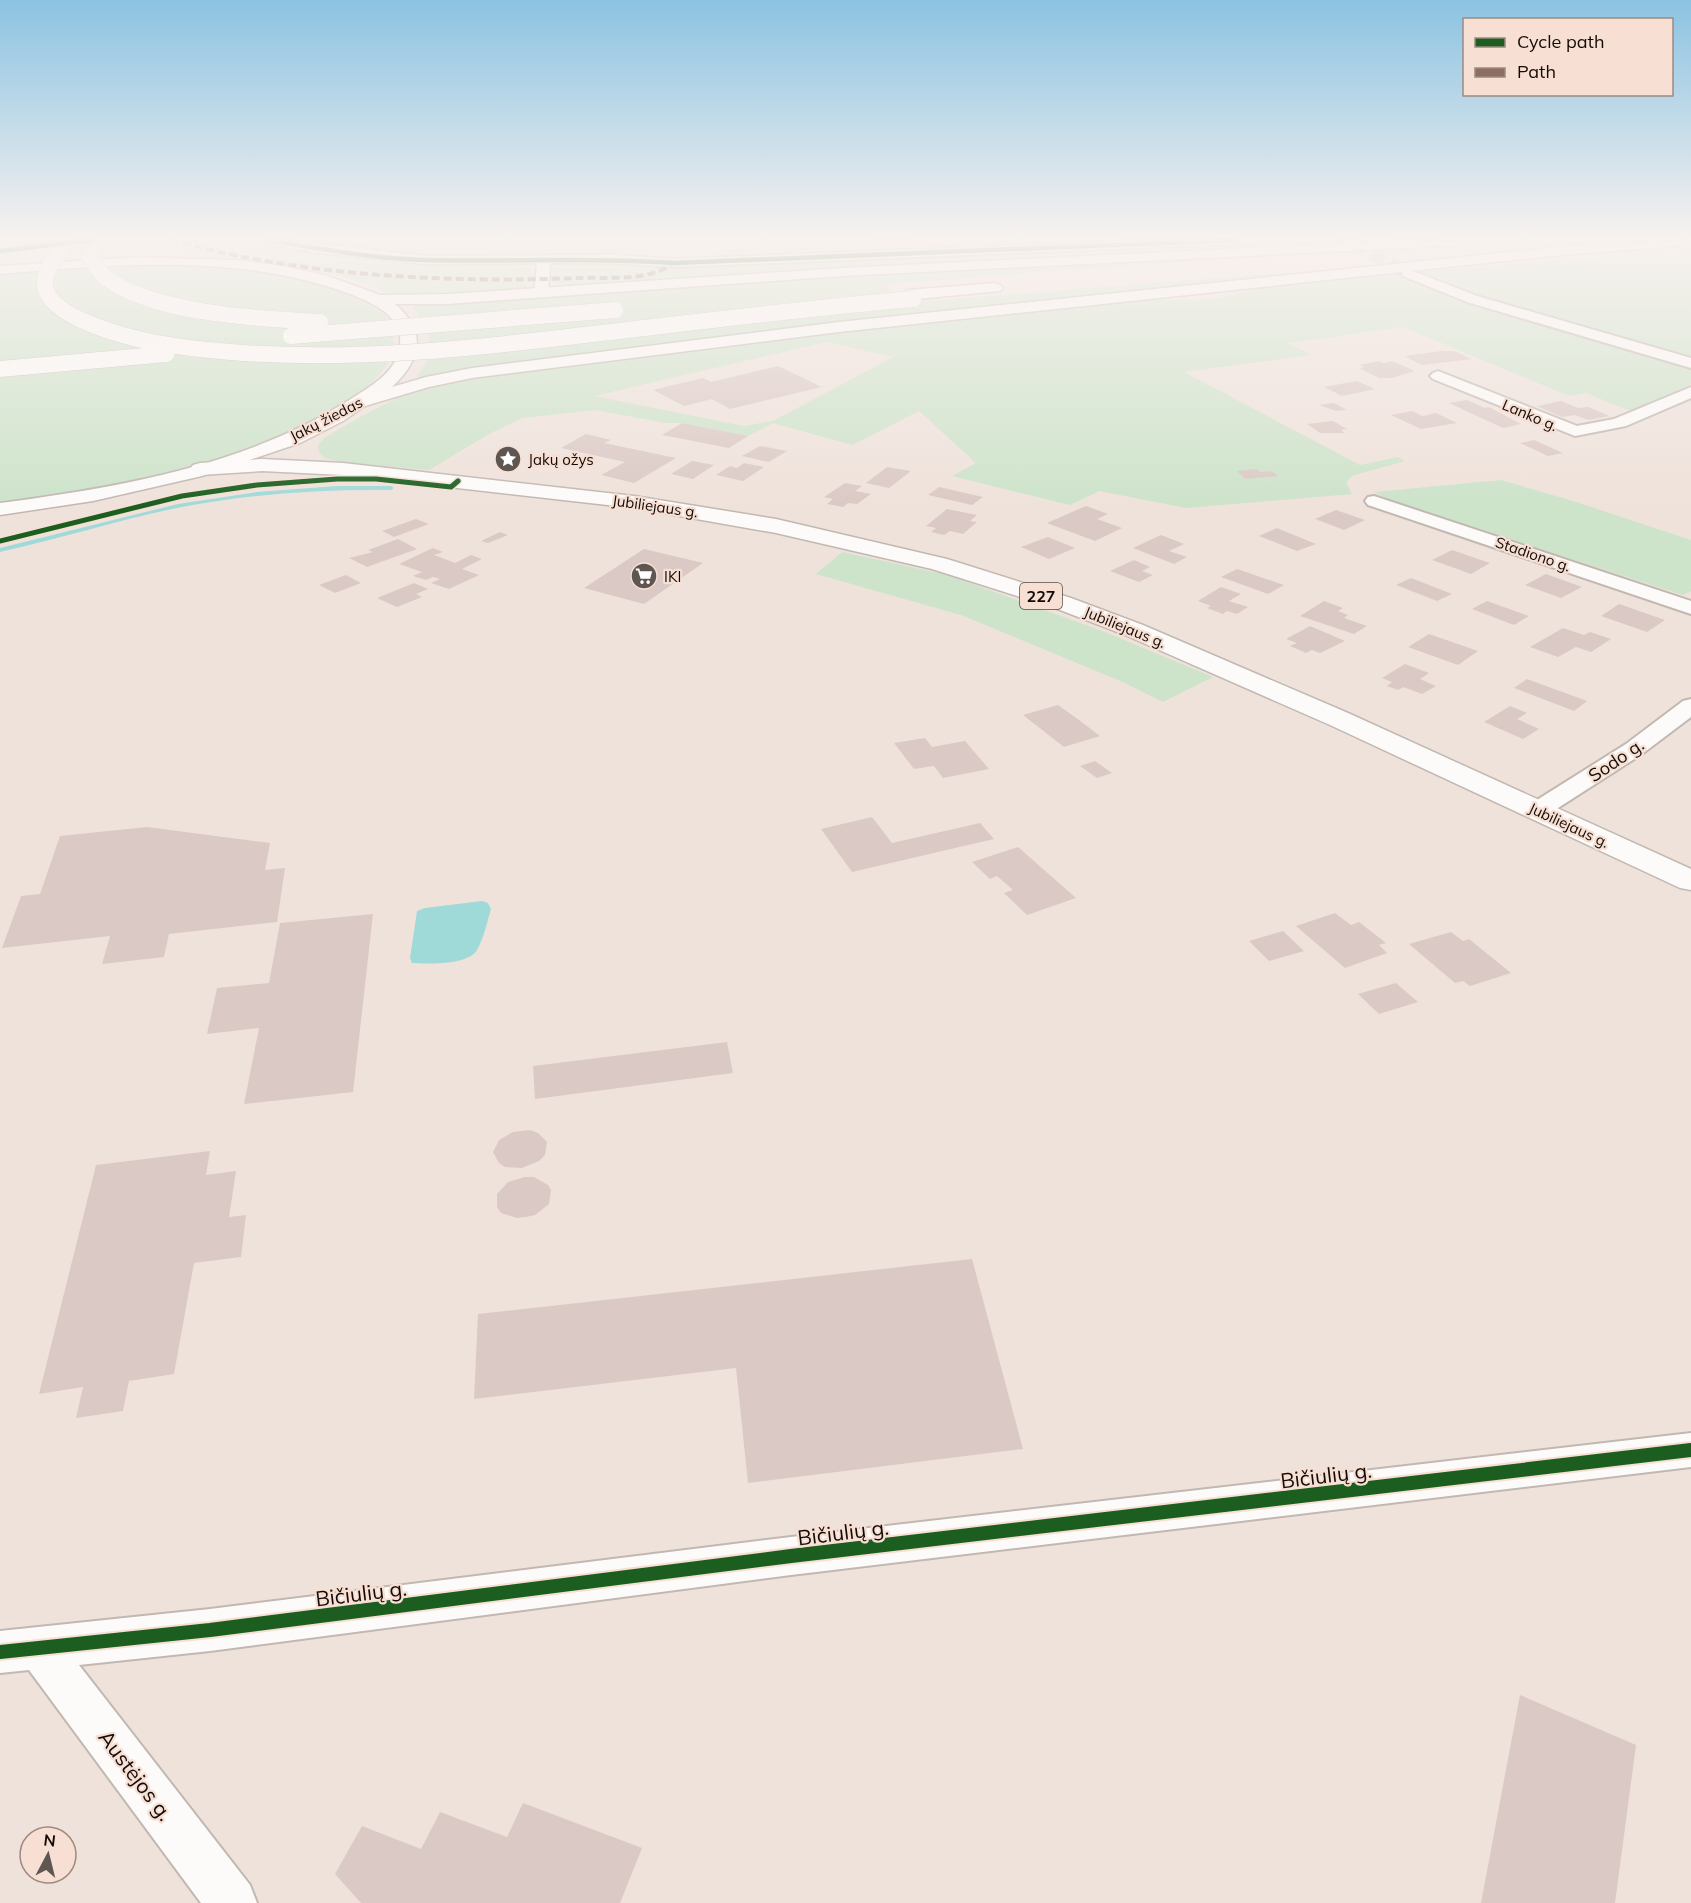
<svg xmlns="http://www.w3.org/2000/svg" width="1691" height="1903" font-family="Mulish,sans-serif">
  <style>
    .green { fill: #cde3ca; fill-rule: evenodd }
    .water { fill: #a0dad8 }
    .lines { fill: none; stroke-linecap: round; stroke-linejoin: round }
    .stream { fill: #a0dad8; fill-rule: evenodd }
    .building { fill: #dbc9c5 }
    .minor-tunnel { stroke: #cec2bb; stroke-width: 14; stroke-dasharray: 14 7; stroke-linecap: butt }
    .service-casing { stroke: #c1b8b2; stroke-width: 2 }
    .minor-casing { stroke: #c1b8b2; stroke-width: 4 }
    .primary-casing { stroke: #c1b8b2; stroke-width: 3 }
    .trunk-casing { stroke: #c1b8b2; stroke-width: 3 }
    .service { fill: #fdfbfa; fill-rule: evenodd }
    .minor { fill: #fdfbfa; fill-rule: evenodd }
    .primary { fill: #fdfbfa; fill-rule: evenodd }
    .trunk { fill: #fdfbfa; fill-rule: evenodd }
    .trunk-bridge-casing { stroke: #c1b8b2; stroke-width: 17; stroke-linecap: butt }
    .trunk-bridge { stroke: #fdfbfa; stroke-width: 16 }
    .quiet { stroke: #8d6e63; stroke-width: 4; stroke-dasharray: 8 4; stroke-linecap: butt }
    .cycleway-far2-casing { stroke: #f7dfd3; stroke-width: 6 }
    .cycleway-far1-casing { stroke: #f7dfd3; stroke-width: 8 }
    .cycleway-casing { stroke: #f7dfd3; stroke-width: 18 }
    .cycleway-far2 { stroke: #1b5e20; stroke-width: 4.5 }
    .cycleway-far1 { stroke: #1b5e20; stroke-width: 5 }
    .cycleway { stroke: #1b5e20; stroke-width: 14 }
    .labels { text-anchor: middle; dominant-baseline: central; stroke-width: 4.5; stroke-linejoin: round; paint-order: stroke }
    .far-street-label { font-size: 15px; fill: #130b07; stroke: #f7dfd3 }
    .far-poi-label { font-size: 15px; fill: #130b07; stroke: #f7dfd3; text-anchor: start }
    .shield { fill: #f7dfd3; stroke: #574b44; stroke-width: 1.5 }
    .shield-label { font-size: 16px; font-weight: bold; fill: #130b07 }
    .street-label { font-size: 18px; fill: #130b07; stroke: #f7dfd3 }
    .near-street-label { font-size: 21px; fill: #130b07; stroke: #f7dfd3 }
  </style>
  <rect width="100%" height="100%" fill="#efe2db"/>
  <!-- green -->
  <path class="green" d="M 133,240 L 256,240 L 305,250 L 371,258 L 445,264 L 507,264 L 529,268 L 534,278 L 525,289 L 509,292 L 393,295 L 367,284 L 334,274 L 245,260 L 173,254 L 148,248 Z
    M 1260,240 L 1342,240 L 1349,244 L 1098,251 L 1078,256 L 872,266 L 574,286 L 553,283 L 548,276 L 552,267 L 568,263 C 799,264 1030,258 1260,240 Z
    M 0,243 L 36,245 L 20,257 L 0,264 Z
    M 1691,249 L 1691,358 L 1491,301 L 1413,272 Z
    M 1346,250 L 884,284 L 902,303 L 1255,275 L 1288,273 L 1293,275 L 872,318 L 448,372 L 422,379 L 417,376 C 439,352 431,329 412,306 L 419,303 L 900,271 Z
    M 131,265 C 215,264 312,267 385,315 C 388,323 394,336 394,345 C 394,358 383,371 374,380 C 299,454 103,489 0,504 L 0,273 Z
    M 1399,273 L 1463,299 L 1691,366 L 1691,384 L 1633,412 L 1586,393 L 1569,396 L 1403,327 L 1288,343 L 1312,355 L 1184,372 L 1360,465 L 1398,457 L 1405,461 L 1352,476 L 1346,482 L 1352,494 L 1186,508 L 1099,491 L 1070,505 L 952,476 L 976,463 L 919,411 L 852,445 L 773,423 L 748,436 L 682,423 L 666,423 L 595,410 L 522,418 L 489,434 L 429,470 L 341,462 L 325,458 L 319,452 L 318,445 L 324,438 C 361,417 397,394 439,382 L 896,323 L 1143,300 L 1213,299 L 1264,287 ZM 827,342 L 893,357 L 773,421 L 744,426 L 594,396 Z
    M 1501,480 L 1573,501 L 1691,540 L 1691,591 L 1683,595 L 1392,501 L 1374,492 Z
    M 842,552 L 948,575 L 1105,632 L 1213,677 L 1163,702 L 1123,682 L 961,615 L 816,574 Z"/>
  <!-- water -->
  <path class="water" d="M 482,901 L 488,903 L 491,909 C 487,922 484,938 477,950 C 469,965 428,964 412,963 L 410,958 L 417,911 L 425,908 Z"/>
  <g class="lines">
    <!-- stream -->
    <path class="stream" d="M 337,486 L 391,486 L 394,488 L 391,490 C 319,489 248,494 177,508 C 118,520 59,539 0,552 L 0,548 L 178,504 L 257,492 Z"/>
  </g>
  <!-- building -->
  <path class="building" d="M 610,240 L 642,240 L 639,251 L 600,254 L 602,248 L 607,248 Z
    M 951,240 L 973,240 L 975,245 L 954,246 Z
    M 861,242 L 886,242 L 889,247 L 864,248 Z
    M 788,244 L 811,245 L 813,250 L 791,251 Z
    M 745,245 L 758,245 L 759,250 L 748,250 L 749,252 L 744,254 L 728,253 L 727,248 L 745,247 Z
    M 1441,351 L 1454,351 L 1472,359 L 1422,365 L 1404,356 Z
    M 1379,361 L 1383,363 L 1392,361 L 1415,371 L 1392,378 L 1379,378 L 1359,368 L 1365,367 L 1359,365 Z
    M 778,366 L 822,387 L 730,409 L 712,399 L 684,406 L 653,390 L 703,378 L 711,382 Z
    M 1357,381 L 1375,389 L 1342,396 L 1324,387 Z
    M 1467,400 L 1485,408 L 1489,407 L 1521,424 L 1503,428 L 1449,403 Z
    M 1561,401 L 1578,408 L 1588,407 L 1610,416 L 1588,420 L 1575,415 L 1562,417 L 1537,406 Z
    M 1334,403 L 1347,410 L 1336,411 L 1319,405 Z
    M 1412,411 L 1422,416 L 1436,413 L 1457,423 L 1421,429 L 1391,415 Z
    M 1333,421 L 1347,429 L 1341,430 L 1345,433 L 1320,433 L 1307,424 Z
    M 682,423 L 748,436 L 729,448 L 662,435 Z
    M 586,434 L 611,440 L 604,443 L 676,458 L 634,483 L 601,475 L 625,462 L 561,448 Z
    M 1534,440 L 1563,453 L 1548,456 L 1520,443 Z
    M 760,446 L 787,451 L 769,462 L 742,456 Z
    M 692,461 L 714,465 L 693,479 L 671,474 Z
    M 744,463 L 764,467 L 743,481 L 716,475 L 730,466 L 737,468 Z
    M 887,467 L 911,471 L 889,488 L 866,483 Z
    M 1257,469 L 1260,472 L 1272,471 L 1278,476 L 1245,479 L 1237,471 Z
    M 845,483 L 862,486 L 855,491 L 871,494 L 857,504 L 848,503 L 843,507 L 827,504 L 833,499 L 824,497 Z
    M 939,487 L 983,497 L 972,505 L 928,495 Z
    M 1086,506 L 1108,514 L 1097,519 L 1122,528 L 1095,541 L 1047,523 Z
    M 947,509 L 977,515 L 970,521 L 977,522 L 963,534 L 950,531 L 944,535 L 931,532 L 936,528 L 926,526 Z
    M 1336,510 L 1365,520 L 1344,530 L 1315,519 Z
    M 416,519 L 429,524 L 394,537 L 382,531 Z
    M 1277,528 L 1316,544 L 1297,551 L 1259,536 Z
    M 500,532 L 508,535 L 488,543 L 481,541 Z
    M 1161,535 L 1184,544 L 1169,551 L 1187,557 L 1174,564 L 1133,548 Z
    M 1048,537 L 1075,548 L 1049,559 L 1021,547 Z
    M 398,539 L 417,549 L 367,567 L 349,558 L 373,552 L 368,550 Z
    M 433,548 L 443,552 L 434,555 L 455,563 L 471,555 L 482,559 L 462,569 L 479,575 L 449,589 L 431,583 L 440,579 L 433,577 L 426,580 L 413,576 L 422,572 L 399,564 Z
    M 644,549 L 703,563 L 644,604 L 584,588 Z
    M 1452,550 L 1490,563 L 1471,574 L 1432,560 Z
    M 1134,560 L 1150,567 L 1142,571 L 1153,575 L 1139,582 L 1110,571 Z
    M 1237,569 L 1284,585 L 1268,594 L 1221,577 Z
    M 1546,574 L 1582,587 L 1561,598 L 1525,585 Z
    M 346,575 L 361,583 L 335,593 L 319,585 Z
    M 1411,578 L 1452,594 L 1437,601 L 1396,585 Z
    M 414,583 L 428,589 L 416,594 L 422,597 L 397,607 L 377,598 Z
    M 1221,587 L 1241,594 L 1229,601 L 1248,607 L 1237,614 L 1227,611 L 1223,614 L 1207,608 L 1211,606 L 1198,601 Z
    M 1324,601 L 1343,608 L 1338,611 L 1348,615 L 1344,618 L 1367,626 L 1354,634 L 1300,616 Z
    M 1487,601 L 1529,616 L 1514,625 L 1472,609 Z
    M 1619,604 L 1665,620 L 1647,632 L 1601,616 Z
    M 1310,626 L 1345,641 L 1320,653 L 1312,650 L 1306,653 L 1290,646 L 1297,643 L 1286,639 Z
    M 1563,628 L 1584,635 L 1590,632 L 1611,639 L 1591,652 L 1576,647 L 1558,657 L 1530,647 Z
    M 1429,634 L 1478,651 L 1458,665 L 1408,647 Z
    M 1405,664 L 1429,673 L 1420,679 L 1436,686 L 1422,694 L 1403,687 L 1398,690 L 1387,686 L 1392,682 L 1382,678 Z
    M 1527,679 L 1587,701 L 1574,711 L 1514,688 Z
    M 1058,705 L 1079,720 L 1100,736 L 1064,747 L 1023,715 Z
    M 1510,706 L 1527,713 L 1517,719 L 1539,729 L 1523,739 L 1484,722 Z
    M 925,738 L 932,747 L 965,741 L 989,769 L 943,778 L 934,766 L 914,769 L 894,743 Z
    M 1095,761 L 1112,773 L 1097,778 L 1080,766 Z
    M 872,817 L 892,843 L 980,823 L 994,839 L 852,872 L 821,829 Z
    M 147,827 L 270,843 L 265,870 L 285,868 L 277,922 L 169,934 L 164,957 L 102,964 L 110,936 L 2,948 L 21,896 L 40,894 L 60,836 Z
    M 1018,847 L 1076,898 L 1027,915 L 1004,893 L 1013,890 L 997,876 L 990,879 L 972,862 Z
    M 1335,913 L 1351,925 L 1359,922 L 1386,943 L 1379,945 L 1387,953 L 1345,968 L 1296,926 Z
    M 373,914 L 353,1092 L 244,1104 L 259,1028 L 207,1034 L 217,988 L 269,983 L 280,923 Z
    M 1283,931 L 1304,951 L 1269,961 L 1249,941 Z
    M 1451,932 L 1463,941 L 1469,939 L 1511,973 L 1470,986 L 1463,981 L 1455,983 L 1409,944 Z
    M 1396,983 L 1418,1002 L 1379,1014 L 1358,994 Z
    M 727,1042 L 733,1073 L 535,1099 L 533,1066 Z
    M 530,1130 L 538,1133 L 547,1142 L 545,1155 L 539,1161 L 522,1168 L 505,1167 L 499,1163 L 493,1152 L 499,1140 L 513,1132 Z
    M 210,1151 L 206,1175 L 236,1171 L 229,1217 L 246,1215 L 241,1257 L 194,1263 L 174,1374 L 129,1381 L 123,1411 L 76,1418 L 83,1387 L 39,1394 L 96,1165 Z
    M 525,1177 L 534,1177 L 548,1185 L 551,1190 L 549,1204 L 535,1215 L 526,1217 L 517,1218 L 501,1213 L 497,1207 L 497,1194 L 508,1182 Z
    M 972,1259 L 1023,1449 L 748,1483 L 736,1368 L 474,1399 L 478,1314 Z
    M 1520,1695 L 1636,1745 L 1615,1903 L 1481,1903 Z
    M 523,1803 L 642,1848 L 620,1903 L 361,1903 L 335,1874 L 362,1826 L 421,1849 L 440,1812 L 507,1837 Z"/>
  <g class="lines">
    <!-- minor-tunnel -->
    <path class="minor-tunnel" d="M 1353,243 L 1408,273"/>
    <defs>
      <path id="service" d="M 871,240 L 912,240 L 909,242 Z"/>
      <path id="minor" d="M 263,240 L 288,240 L 425,256 L 615,255 L 674,259 L 1150,240 L 1240,240 L 1234,244 L 674,267 L 615,263 L 550,263 L 548,293 L 541,297 L 534,293 L 537,263 L 425,264 L 312,252 L 269,244 Z
        M 1342,240 L 1356,240 L 1359,243 L 1353,247 Z
        M 1408,269 L 1477,296 L 1691,358 L 1691,368 L 1467,302 L 1403,276 L 1402,273 L 1403,270 Z
        M 1438,371 L 1577,426 L 1614,419 L 1691,387 L 1691,398 L 1626,426 L 1575,436 L 1433,379 L 1430,376 L 1433,373 Z
        M 1374,496 L 1691,601 L 1691,614 L 1368,505 L 1365,501 L 1368,497 Z
        M 1691,699 L 1691,717 L 1642,754 L 1547,815 L 1538,818 L 1529,815 L 1525,810 L 1529,805 L 1626,744 L 1683,701 Z
        M 1691,1433 L 1691,1467 L 791,1575 L 210,1651 L 79,1665 L 250,1885 L 257,1903 L 201,1903 L 29,1670 L 0,1673 L 0,1631 L 210,1609 L 791,1537 Z"/>
      <path id="primary" d="M 262,459 L 343,463 L 634,496 L 776,519 L 947,559 L 1071,598 L 1143,625 L 1348,713 L 1691,869 L 1691,890 L 1680,888 L 1330,725 L 1125,635 L 1055,608 L 932,569 L 776,533 L 634,508 L 343,475 L 262,471 L 200,475 L 193,473 L 190,469 L 193,465 L 200,463 Z"/>
      <path id="trunk" d="M 1405,240 L 1473,241 L 1466,245 L 843,276 L 448,304 L 395,304 C 428,332 421,360 392,387 L 426,377 L 472,368 L 839,322 L 1576,245 L 1691,240 L 1691,245 L 1562,255 L 839,332 L 472,378 L 429,387 L 365,406 L 343,421 L 300,443 L 202,476 L 93,501 L 0,515 L 0,503 C 121,487 249,465 354,397 C 373,385 398,370 400,345 C 403,316 373,303 350,294 C 240,253 115,264 0,274 L 0,266 L 137,257 L 237,260 L 284,266 L 328,276 L 380,295 L 448,294 L 843,268 Z
        M 995,283 L 1000,285 L 1003,288 L 1000,291 L 907,300 L 899,295 L 907,290 Z"/>
    </defs>
    <!-- service casing -->
    <use href="#service" class="service-casing"/>
    <!-- minor casing -->
    <use href="#minor" class="minor-casing"/>
    <!-- primary casing -->
    <use href="#primary" class="primary-casing"/>
    <!-- trunk casing -->
    <use href="#trunk" class="trunk-casing"/>
    <!-- service -->
    <use href="#service" class="service"/>
    <!-- minor -->
    <use href="#minor" class="minor"/>
    <!-- primary -->
    <use href="#primary" class="primary"/>
    <!-- trunk -->
    <use href="#trunk" class="trunk"/>
    <defs>
      <path id="trunk-bridge" d="M 70,240 C 38,274 32,296 79,319 C 126,341 179,348 231,352 C 355,362 478,348 601,333 C 705,321 809,308 913,299
        M 94,240 L 90,257 C 94,263 98,271 104,276 C 150,314 262,319 320,322
        M 291,336 L 615,310
        M 0,369 L 166,354"/>
    </defs>
    <!-- trunk-bridge casing -->
    <use href="#trunk-bridge" class="trunk-bridge-casing"/>
    <!-- trunk-bridge -->
    <use href="#trunk-bridge" class="trunk-bridge"/>
    <!-- quiet -->
    <path class="quiet" d="M 171,240 C 303,276 441,283 577,278 C 608,277 648,282 674,263"/>
    <defs>
      <path id="cycleway-far2" d="M 269,240 C 320,249 376,259 427,260 C 510,262 592,257 674,263 L 1234,240
        M 0,251 L 91,240"/>
      <path id="cycleway-far1" d="M 0,541 L 182,496 L 257,485 L 337,479 L 376,479 L 451,487 L 458,481"/>
      <path id="cycleway" d="M 0,1652 L 210,1630 L 791,1556 L 1691,1450"/>
    </defs>
    <!-- cycleway-far2 casing -->
    <use href="#cycleway-far2" class="cycleway-far2-casing"/>
    <!-- cycleway-far1 casing -->
    <use href="#cycleway-far1" class="cycleway-far1-casing"/>
    <!-- cycleway casing -->
    <use href="#cycleway" class="cycleway-casing"/>
    <!-- cycleway-far2 -->
    <use href="#cycleway-far2" class="cycleway-far2"/>
    <!-- cycleway-far1 -->
    <use href="#cycleway-far1" class="cycleway-far1"/>
    <!-- cycleway -->
    <use href="#cycleway" class="cycleway"/>
  </g>
  <!-- sky -->
  <linearGradient id="sky" x2="0" y2="1"><stop stop-color="#8bc3e2"/><stop offset="0.47" stop-color="#f8f2ef"/><stop offset="1" stop-color="#f8f2ef" stop-opacity="0"/></linearGradient>
  <rect width="1691" height="506" fill="url(#sky)"/>
  <!-- icons -->
  <defs>
    <symbol id="sight-disc" viewBox="-11 -11 22 22"><circle r="9.5" fill="#605651" stroke="#f7dfd3"/><path d="M0-6L1.8-2.2L6-1.7L2.9 1.2L3.7 5.4L0 3.3L-3.7 5.4L-2.9 1.2L-6-1.7L-1.8-2.2Z" fill="#fff"/></symbol>
    <symbol id="supermarket-disc" viewBox="-11 -11 22 22"><circle r="9.5" fill="#605651" stroke="#f7dfd3"/><path d="M-6-5.5h2.5l.6 2H6L4.5 2H-2.5L-4.4-4H-6ZM-1.5 3.2a1.3 1.3 0 1 0 .1 0ZM3 3.2a1.3 1.3 0 1 0 .1 0Z" fill="#fff"/></symbol>
  </defs>
  <g fill-rule="evenodd">
    <use href="#sight-disc" x="493" y="444" width="30" height="30"/>
    <use href="#supermarket-disc" x="629" y="561" width="30" height="30"/>
  </g>
  <g class="labels">
    <!-- far-street labels -->
    <g class="far-street-label">
      <text transform="translate(1530 415) rotate(23)">Lanko g.</text>
      <text transform="translate(326 419) rotate(-27)">Jakų žiedas</text>
      <text transform="translate(655 506) rotate(8)">Jubiliejaus g.</text>
      <text transform="translate(1533 554) rotate(19)">Stadiono g.</text>
      <text transform="translate(1125 627) rotate(22)">Jubiliejaus g.</text>
      <text transform="translate(1569 825) rotate(25)">Jubiliejaus g.</text>
    </g>
    <!-- far-poi labels -->
    <g class="far-poi-label">
      <text x="528" y="459">Jakų ožys</text>
      <text x="664" y="576">IKI</text>
    </g>
    <!-- shield labels -->
    <rect class="shield" x="1020" y="583" width="42" height="26" rx="4.5"/>
    <g class="shield-label">
      <text x="1041" y="596">227</text>
    </g>
    <!-- street labels -->
    <g class="street-label">
      <text transform="translate(1616 760) rotate(-34)">Sodo g.</text>
    </g>
    <!-- near-street labels -->
    <g class="near-street-label">
      <text transform="translate(1326 1475) rotate(-7)">Bičiulių g.</text>
      <text transform="translate(843 1532) rotate(-7)">Bičiulių g.</text>
      <text transform="translate(361 1593) rotate(-7)">Bičiulių g.</text>
      <text transform="translate(136 1775) rotate(53)">Austėjos g.</text>
    </g>
  </g>
  <!-- legend -->
  <rect x="1463" y="18" width="210" height="78" fill="#f7dfd3" stroke="#9c8a81" stroke-width="1.5"/>
  <rect x="1475" y="38" width="30" height="9" fill="#1b5e20" stroke="#9c8a81" stroke-width="1.5"/>
  <text x="1517" y="48" font-size="18" fill="#130b07">Cycle path</text>
  <rect x="1475" y="68" width="30" height="9" fill="#8d6e63" stroke="#9c8a81" stroke-width="1.5"/>
  <text x="1517" y="78" font-size="18" fill="#130b07">Path</text>
  <!-- north arrow -->
  <g transform="translate(48 1855) rotate(7)"><circle r="28" fill="#f7dfd3" stroke="#9c8a81" stroke-width="1.5"/>
  <path d="M0-4.5L10 22L0 15L-10 22Z" fill="#605651"/>
  <text y="-9" font-size="16" font-weight="bold" text-anchor="middle" fill="#130b07">N</text>
  </g>
</svg>
